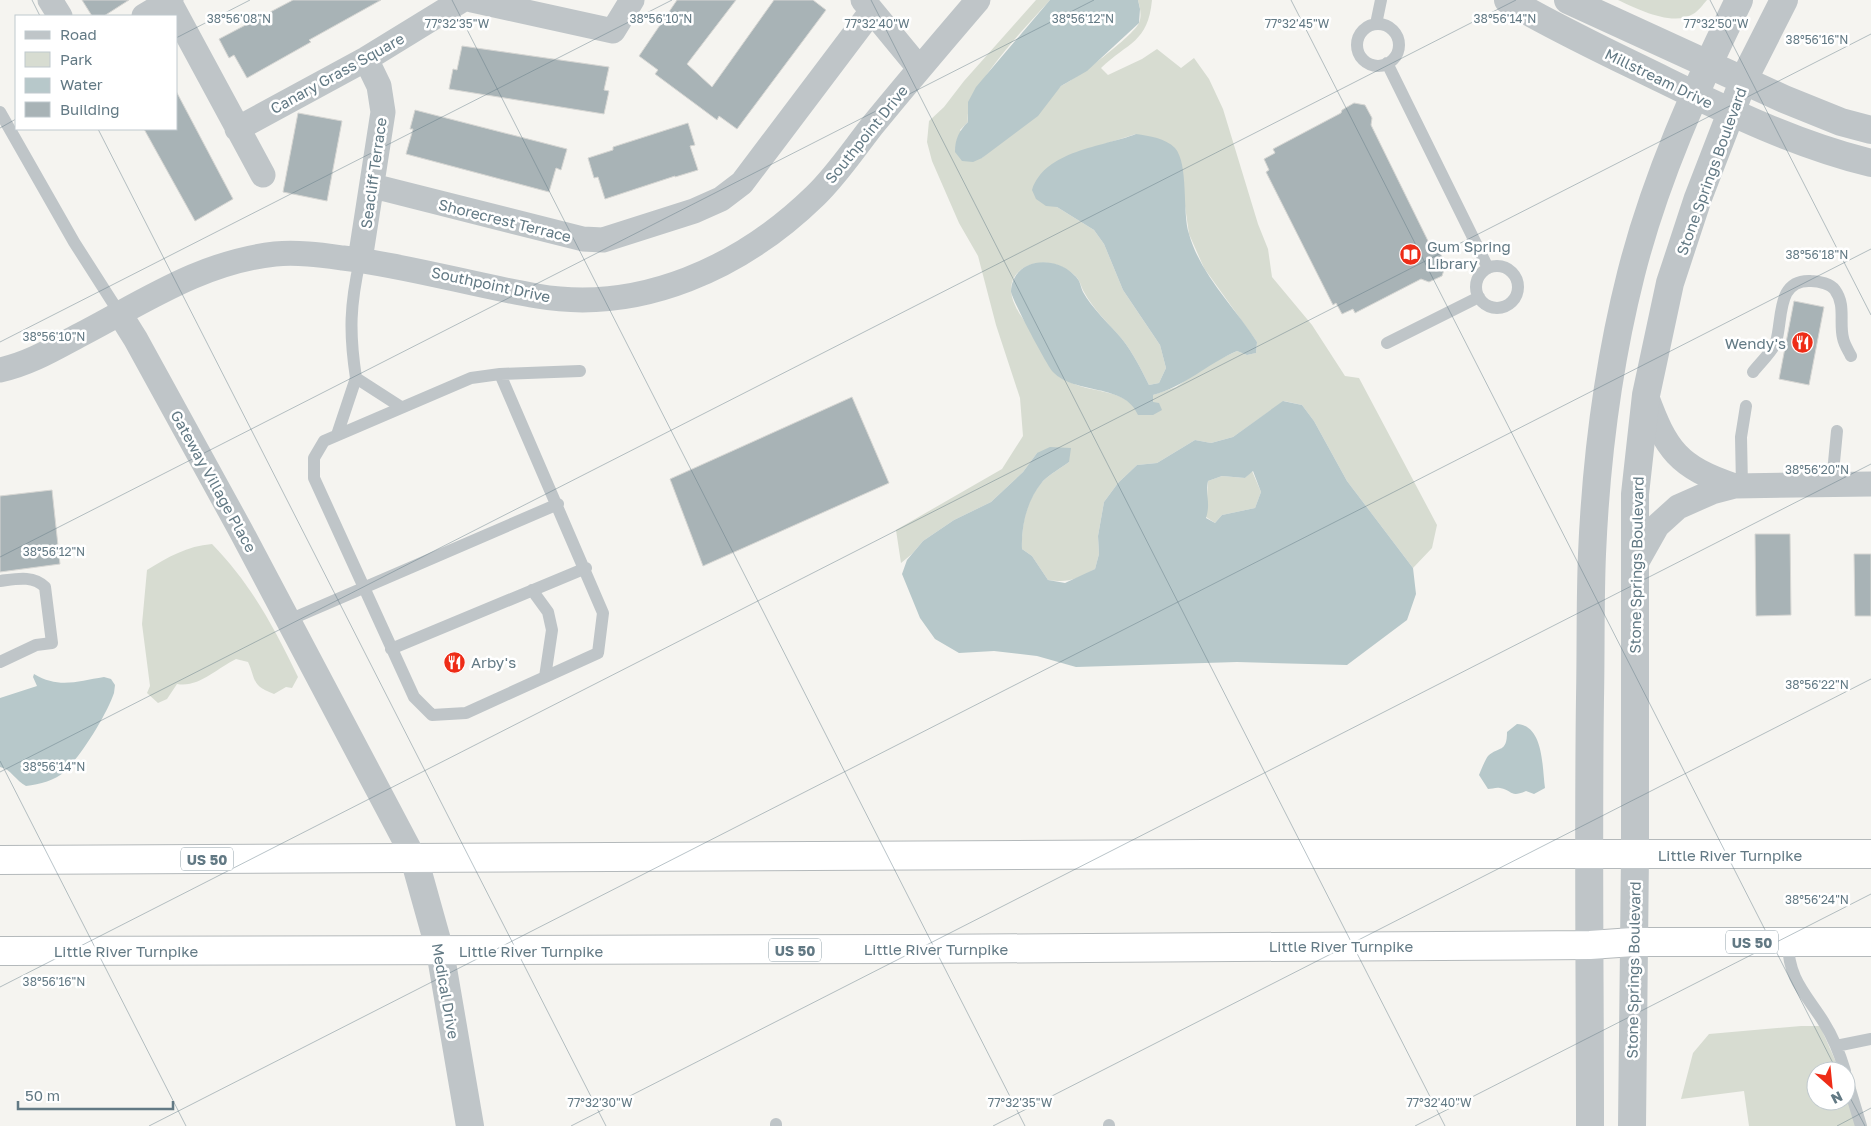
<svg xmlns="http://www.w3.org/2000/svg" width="1871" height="1126" font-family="'Golos Text',sans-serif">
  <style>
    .green { fill: #d7dcd1; fill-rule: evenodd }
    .water { fill: #b7c8ca; fill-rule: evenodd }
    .building { fill: #a8b3b6; stroke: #d6d6d3 }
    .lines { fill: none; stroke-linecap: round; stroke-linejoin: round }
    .trunk-casing { stroke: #b4b9bb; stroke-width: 30 }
    .service { stroke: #bfc5c8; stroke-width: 12 }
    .minor { stroke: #bfc5c8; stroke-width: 25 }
    .tertiary { stroke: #bfc5c8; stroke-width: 28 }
    .trunk { stroke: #fff; stroke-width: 28 }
    .ticks { fill: none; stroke: #627984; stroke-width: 1; stroke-opacity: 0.45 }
    .labels { text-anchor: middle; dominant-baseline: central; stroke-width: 5; stroke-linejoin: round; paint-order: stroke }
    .shield { fill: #fff; stroke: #91a1a9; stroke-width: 1 }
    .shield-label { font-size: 14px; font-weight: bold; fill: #627984 }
    .street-label { font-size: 15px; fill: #627984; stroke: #fff }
    .poi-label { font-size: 15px; fill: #627984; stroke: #fff; text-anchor: start }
    .ticks-label { font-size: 12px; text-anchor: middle; fill: #627984; stroke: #fff; stroke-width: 5; stroke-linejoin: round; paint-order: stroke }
  </style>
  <rect width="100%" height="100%" fill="#f5f4f0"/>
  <!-- green -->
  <path class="green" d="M 1036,0 L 1050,0 C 1029,24 963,90 968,122 L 960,130 L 982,158 L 1061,86 C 1075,80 1133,36 1139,23 C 1142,16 1140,7 1138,0 L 1152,0 C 1148,43 1128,42 1101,68 L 1108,75 L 1142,59 L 1157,49 L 1181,68 L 1194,58 L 1209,79 L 1223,109 L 1258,224 L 1268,249 L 1272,277 L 1312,325 L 1345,376 L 1359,378 L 1437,525 L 1432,548 L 1413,568 L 1347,481 L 1314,421 L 1302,405 L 1284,401 L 1233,437 L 1211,443 L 1195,440 L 1157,463 L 1137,465 L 1118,483 L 1104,502 L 1098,536 L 1099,554 L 1095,569 C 1076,579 1070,583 1048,580 L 1032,556 L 1022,549 C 1021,525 1026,500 1043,481 C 1050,474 1061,468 1069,462 L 1037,453 L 1023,472 L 991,502 L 954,520 L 923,541 L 912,554 L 901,563 L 896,530 L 1002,469 L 1023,436 L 1020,398 L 996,325 L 978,256 L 959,223 L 932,161 L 927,142 L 929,121 L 944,107 L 964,81 ZM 1136,134 L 1184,199 L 1189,234 L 1204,268 L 1257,342 L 1256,353 L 1247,355 L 1237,351 L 1211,363 L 1176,387 L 1153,395 L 1153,402 L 1139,414 C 1126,387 1088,394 1066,380 C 1047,367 1041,349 1031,331 C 1026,322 1019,315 1015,305 C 998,269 1041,251 1069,271 C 1080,278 1079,282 1084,292 C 1093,309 1110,325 1122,339 C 1133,353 1141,369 1149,385 L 1159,383 L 1166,368 L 1160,345 L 1123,290 L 1104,244 L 1094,230 L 1057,207 L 1070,155 Z
    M 1618,0 L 1707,0 C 1703,4 1699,11 1693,14 C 1673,27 1637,9 1618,0 Z
    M 1252,471 L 1261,492 L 1255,508 L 1222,515 L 1215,523 L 1206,517 L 1208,481 L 1222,476 L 1245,478 Z
    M 212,544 C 251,584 274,627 298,677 L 292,688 L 286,687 L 274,694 C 251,686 256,679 248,662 L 236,659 C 217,668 199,688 177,684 L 167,699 L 158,703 L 147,693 L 150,686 L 142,624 L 147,570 C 168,557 187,546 212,544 Z
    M 1801,1026 L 1820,1026 L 1840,1071 L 1816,1071 L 1816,1101 L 1846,1101 L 1846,1084 L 1861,1126 L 1749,1126 L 1744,1091 L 1681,1099 L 1693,1053 L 1709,1034 Z"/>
  <!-- water -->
  <path class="water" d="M 1050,0 L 1138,0 L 1140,9 L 1139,23 L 1087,71 L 1061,86 L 1038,116 L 982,158 L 973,162 L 962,161 L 955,152 C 955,139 959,131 968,122 L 968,102 L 976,87 Z
    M 1136,134 C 1150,136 1165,138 1175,148 C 1189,164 1182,212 1189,234 C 1201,276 1234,306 1257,342 L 1256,353 L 1247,355 L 1237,351 C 1207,364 1184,387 1153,395 L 1153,402 L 1159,403 L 1162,410 L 1153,415 L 1138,415 C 1125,383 1075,395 1053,372 C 1047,366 1010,296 1011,291 C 1013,259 1052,255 1072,273 C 1081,281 1079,282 1083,292 C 1091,307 1110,325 1122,339 C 1133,353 1141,369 1149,385 L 1159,383 L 1166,368 L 1160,345 L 1123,290 L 1104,244 L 1094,230 L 1057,207 L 1046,206 L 1036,199 L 1032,190 C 1045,150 1103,147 1136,134 Z
    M 1283,401 L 1302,405 L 1314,421 L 1347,481 L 1413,568 L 1416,594 L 1407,620 L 1347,665 L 1237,662 L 1076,667 L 1037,656 L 994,651 L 959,653 L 935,639 L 920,618 L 902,574 L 907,560 L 923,541 L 954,520 L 991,502 L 1023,472 L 1037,453 L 1050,447 L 1071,448 L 1069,462 C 1061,468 1050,474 1043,481 C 1027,500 1021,525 1022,549 L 1032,556 L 1048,580 L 1065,583 L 1095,569 L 1099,554 L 1098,536 L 1104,502 L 1118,483 L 1137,465 L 1157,463 L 1195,440 L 1211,443 L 1233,437 ZM 1253,471 L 1261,492 L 1255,508 L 1222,515 L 1215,523 L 1206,518 C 1211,502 1205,496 1208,481 L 1222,476 L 1245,478 Z
    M 34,674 C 59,689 78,681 104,677 L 111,679 L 115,685 L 114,693 C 107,714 81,756 65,771 C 55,781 40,784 26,786 C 16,781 11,769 0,767 L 0,698 L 37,686 L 33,677 Z
    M 1517,724 C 1544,726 1542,767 1545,788 L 1534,794 L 1526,791 C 1510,798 1514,791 1500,788 C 1496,787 1492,789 1488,789 L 1479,775 C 1481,770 1485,760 1488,756 C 1499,746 1507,753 1507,732 Z"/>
  <!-- building -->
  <path class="building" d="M 82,0 L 129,0 L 104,16 L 92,16 Z
    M 293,0 L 381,0 L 309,40 L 311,42 L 247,78 L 234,55 L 229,58 L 219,39 Z
    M 677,0 L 736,0 L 687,64 L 712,87 L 774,0 L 813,0 L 826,10 L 737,129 L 719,116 L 717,120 L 655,74 L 658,70 L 639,56 Z
    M 462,46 L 609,67 L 604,90 L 609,91 L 604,114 L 449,89 L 453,69 L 457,70 Z
    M 176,91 L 233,199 L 195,221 L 144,129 L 176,129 Z
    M 1354,103 L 1365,105 L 1372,118 L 1371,125 L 1432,249 L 1439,251 L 1446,264 L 1442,276 L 1429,282 L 1421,279 L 1355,313 L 1353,309 L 1342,314 L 1336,303 L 1333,305 L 1266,172 L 1269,170 L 1264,159 L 1275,153 L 1273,149 L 1341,113 L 1342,110 Z
    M 415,110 L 567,149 L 561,170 L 556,168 L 549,192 L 406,154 L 413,129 L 410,129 Z
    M 298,113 L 342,121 L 327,201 L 283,192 Z
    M 688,123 L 695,145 L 690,146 L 698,170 L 675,177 L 675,176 L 605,199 L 598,177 L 594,178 L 588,158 L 613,150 L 613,147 Z
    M 1794,301 L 1824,307 L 1809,385 L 1779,379 Z
    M 852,397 L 889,483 L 703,566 L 670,479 Z
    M 52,490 L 60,564 L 0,572 L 0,496 Z
    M 1755,534 L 1790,534 L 1791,615 L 1756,616 Z
    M 1854,554 L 1871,554 L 1871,616 L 1855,616 Z"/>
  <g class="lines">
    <defs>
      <path id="trunk" d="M 0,860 L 1205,854 L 1871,854
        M 0,951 L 910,949 L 1590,945 L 1633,942 L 1871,942"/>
    </defs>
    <!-- trunk casing -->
    <use href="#trunk" class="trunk-casing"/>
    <!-- service -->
    <path class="service" d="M 1376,24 L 1381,0
      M1357 45a21 21 0 1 1 42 0a21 21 0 1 1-42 0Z
      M 1387,63 L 1488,268
      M 0,112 L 74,242 L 120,314
      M1476 287a21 21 0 1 1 42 0a21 21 0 1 1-42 0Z
      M 1387,343 L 1479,297
      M 1753,372 C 1760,363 1772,352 1776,342 C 1783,319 1776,279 1811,281 C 1819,281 1831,284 1835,290 C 1846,305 1839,322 1843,338 C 1844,344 1848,350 1851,356
      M 500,374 L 603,613 L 598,653 L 466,713 L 432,715 L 414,697 L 314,478 L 314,458 L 324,441 L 471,378 L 500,374 L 580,371
      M 356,378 C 349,332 350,305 360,260
      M 337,435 L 356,378 L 401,407
      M 1832,483 L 1837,431
      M 1742,486 L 1741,437 L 1746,406
      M 0,581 C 16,579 33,575 45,587 L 52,643 L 36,645 L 0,662
      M 532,590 L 548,612 L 552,630 L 545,677
      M 289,620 L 558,504
      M 391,649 L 586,568
      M 1788,942 C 1788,978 1805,993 1823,1021 C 1833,1037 1840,1054 1845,1071
      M 1836,1046 L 1871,1039
      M 1846,1076 L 1861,1126
      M 776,1124 L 776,1126
      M 1109,1125 L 1109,1126"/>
    <!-- minor -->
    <path class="minor" d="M 50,0 L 60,16
      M 472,0 L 613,31 L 632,0
      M 863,0 L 919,68
      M 169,1 L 263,175
      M 144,16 L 171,0
      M 237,129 L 366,59 L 462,0
      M 373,186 L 583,239 L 603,240 L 694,211 L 721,199 L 742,183 L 871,12
      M 360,260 L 383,112 L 379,86 L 366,59
      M 120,314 L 135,338 L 241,531 L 414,858
      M 0,370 C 28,364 52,350 78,336 C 142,303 201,262 275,254 C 298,252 320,255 343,258 C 409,266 472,285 537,296 C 641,314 742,267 815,196 C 836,176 854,149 872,126 C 907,83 942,42 978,0
      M 1646,395 C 1666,450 1678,467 1735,486
      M 1635,565 L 1657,526 L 1678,507 L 1712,492 L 1735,486 L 1871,484"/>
    <!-- tertiary -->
    <path class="tertiary" d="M 1508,0 C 1559,30 1611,54 1664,80 C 1731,113 1798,145 1871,163
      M 1568,0 L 1784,99 L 1841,122 L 1871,130
      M 414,858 L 440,951 L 470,1126
      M 1590,1126 C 1590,983 1588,841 1590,698 C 1591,650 1590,602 1592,554 C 1596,460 1608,365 1631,274 C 1655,179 1696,88 1739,0
      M 1632,1126 L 1635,855 L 1635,494 L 1646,395 L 1670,283 L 1698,198 L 1744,79 L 1784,0"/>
    <!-- trunk -->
    <use href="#trunk" class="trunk"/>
  </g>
  <!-- ticks -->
  <path class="ticks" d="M 32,0 L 40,16M 452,0 L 1025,1126M 871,0 L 1445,1126M 1291,0 L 1837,1071M 1710,0 L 1871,315M 176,38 L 250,0M 0,128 L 16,119M 98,129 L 606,1126M 0,342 L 672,0M 0,557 L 1094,0M 0,761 L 186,1126M 0,772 L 1516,0M 0,987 L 1871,34M 1846,1090 L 1865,1126M 149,1126 L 1871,249M 571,1126 L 1871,464M 993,1126 L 1871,679M 1415,1126 L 1871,894M 1837,1126 L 1871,1108"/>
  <!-- icons -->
  <defs>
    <symbol id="library-disc" viewBox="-11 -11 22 22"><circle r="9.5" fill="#ee2c17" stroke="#fff"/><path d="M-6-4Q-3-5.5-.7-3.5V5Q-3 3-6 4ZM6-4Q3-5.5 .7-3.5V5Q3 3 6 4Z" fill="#fff"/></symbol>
    <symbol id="restaurant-disc" viewBox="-11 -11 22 22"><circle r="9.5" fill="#ee2c17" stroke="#fff"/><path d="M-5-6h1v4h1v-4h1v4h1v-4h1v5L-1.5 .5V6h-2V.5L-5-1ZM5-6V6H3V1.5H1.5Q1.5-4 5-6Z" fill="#fff"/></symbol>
  </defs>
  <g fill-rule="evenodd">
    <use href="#library-disc" x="1398" y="242" width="25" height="25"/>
    <use href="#restaurant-disc" x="1790" y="330" width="25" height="25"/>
    <use href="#restaurant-disc" x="442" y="650" width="25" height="25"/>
  </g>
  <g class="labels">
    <!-- shield labels -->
    <g class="shield">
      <rect x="181" y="847.5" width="52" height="23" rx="4"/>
      <rect x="1726" y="930.5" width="52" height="23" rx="4"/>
      <rect x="769" y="938.5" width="52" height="23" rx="4"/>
    </g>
    <g class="shield-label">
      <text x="207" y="859">US 50</text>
      <text x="1752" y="942">US 50</text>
      <text x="795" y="950">US 50</text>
    </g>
    <!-- street labels -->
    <g class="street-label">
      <text transform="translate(337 73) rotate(-29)">Canary Grass Square</text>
      <text transform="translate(1659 78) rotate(26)">Millstream Drive</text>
      <text transform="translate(866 134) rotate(-51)">Southpoint Drive</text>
      <text transform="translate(1711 171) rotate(-70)">Stone Springs Boulevard</text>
      <text transform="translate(373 173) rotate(-82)">Seacliff Terrace</text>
      <text transform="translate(505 220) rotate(14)">Shorecrest Terrace</text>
      <text transform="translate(491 284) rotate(12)">Southpoint Drive</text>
      <text transform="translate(214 481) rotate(61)">Gateway Village Place</text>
      <text transform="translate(1636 565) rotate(-89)">Stone Springs Boulevard</text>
      <text x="1730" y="855">Little River Turnpike</text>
      <text x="1341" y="946">Little River Turnpike</text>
      <text x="936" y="949">Little River Turnpike</text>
      <text x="126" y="951">Little River Turnpike</text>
      <text x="531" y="951">Little River Turnpike</text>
      <text transform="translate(1633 970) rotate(-89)">Stone Springs Boulevard</text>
      <text transform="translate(446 991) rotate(80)">Medical Drive</text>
    </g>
    <!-- poi labels -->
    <g class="poi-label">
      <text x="1427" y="246">Gum Spring<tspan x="1427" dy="17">Library</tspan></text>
      <text x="1786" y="343" text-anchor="end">Wendy's</text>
      <text x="471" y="662">Arby's</text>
    </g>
  </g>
  <g class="ticks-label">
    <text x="239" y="23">38°56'08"N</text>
    <text x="1083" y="23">38°56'12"N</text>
    <text x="1505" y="23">38°56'14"N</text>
    <text x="661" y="23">38°56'10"N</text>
    <text x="457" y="28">77°32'35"W</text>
    <text x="877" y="28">77°32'40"W</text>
    <text x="1297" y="28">77°32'45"W</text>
    <text x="1716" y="28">77°32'50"W</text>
    <text x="1817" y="44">38°56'16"N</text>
    <text x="1817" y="259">38°56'18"N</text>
    <text x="54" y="341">38°56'10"N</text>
    <text x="1817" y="474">38°56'20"N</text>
    <text x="54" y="556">38°56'12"N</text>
    <text x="1817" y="689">38°56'22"N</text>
    <text x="54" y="771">38°56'14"N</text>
    <text x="1817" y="904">38°56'24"N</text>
    <text x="54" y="986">38°56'16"N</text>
    <text x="600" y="1107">77°32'30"W</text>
    <text x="1020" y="1107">77°32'35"W</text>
    <text x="1439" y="1107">77°32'40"W</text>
  </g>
  <!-- legend -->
  <rect x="15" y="15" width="162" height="115" fill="#ffffff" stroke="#c0c9ce"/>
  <rect x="25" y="31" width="25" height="8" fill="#bfc5c8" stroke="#c0c9ce"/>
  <text x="60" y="40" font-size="15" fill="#627984">Road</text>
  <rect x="25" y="52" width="25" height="15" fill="#d7dcd1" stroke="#c0c9ce"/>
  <text x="60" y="65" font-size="15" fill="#627984">Park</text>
  <rect x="25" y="78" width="25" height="15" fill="#b7c8ca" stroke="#c0c9ce"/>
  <text x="60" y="90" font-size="15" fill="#627984">Water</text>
  <rect x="25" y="102" width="25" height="15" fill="#a8b3b6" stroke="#c0c9ce"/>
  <text x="60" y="115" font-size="15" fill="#627984">Building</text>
  <!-- north arrow -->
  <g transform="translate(1831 1086) rotate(153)"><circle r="24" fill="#ffffff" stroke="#c0c9ce"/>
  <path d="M0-4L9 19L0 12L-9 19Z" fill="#ee2c17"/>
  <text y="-8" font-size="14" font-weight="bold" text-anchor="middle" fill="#627984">N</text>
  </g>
  <!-- scale -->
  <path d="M18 1101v8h155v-8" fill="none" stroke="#627984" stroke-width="2.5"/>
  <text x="25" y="1101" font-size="15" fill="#627984" stroke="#ffffff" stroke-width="4" paint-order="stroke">50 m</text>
</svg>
